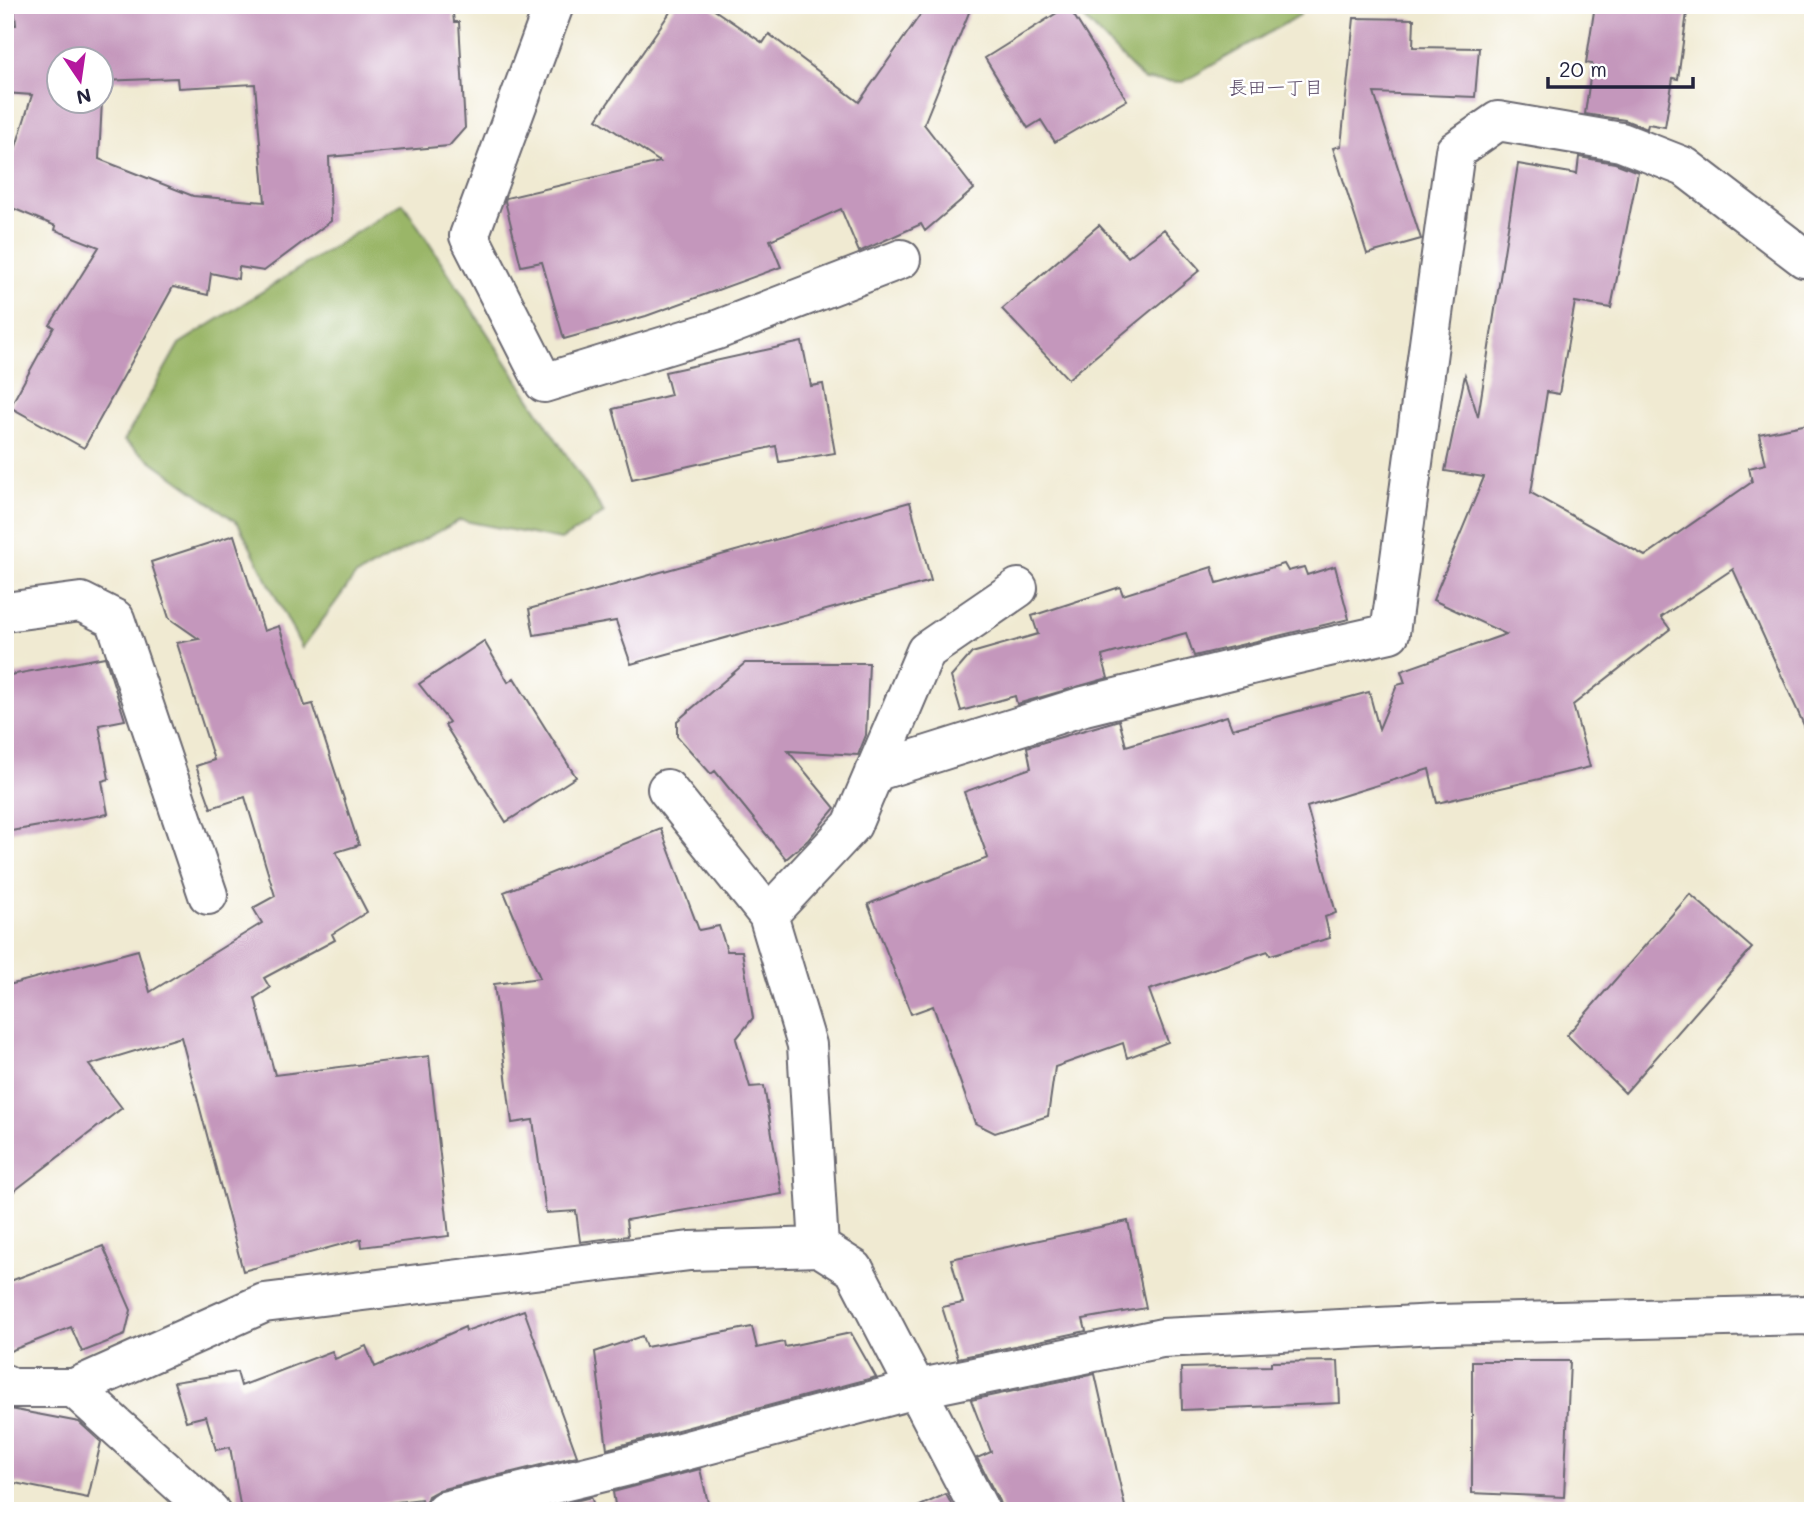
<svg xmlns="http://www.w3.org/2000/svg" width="1818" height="1516" font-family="Mali,'Klee One',sans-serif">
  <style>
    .forest { fill: #9ab668; stroke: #5e6c52; stroke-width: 2 }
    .building { fill: #c497bc; fill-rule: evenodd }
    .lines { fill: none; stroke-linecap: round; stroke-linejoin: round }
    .minor-casing { stroke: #6a6870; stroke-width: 42 }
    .minor { stroke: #fff; stroke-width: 38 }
    .labels { text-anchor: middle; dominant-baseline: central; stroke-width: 5; stroke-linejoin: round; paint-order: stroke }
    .neighbourhood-label { font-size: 19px; fill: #5b4b68; stroke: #fff }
  </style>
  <rect width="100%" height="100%" fill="#fff"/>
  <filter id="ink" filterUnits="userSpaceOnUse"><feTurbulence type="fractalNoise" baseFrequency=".0143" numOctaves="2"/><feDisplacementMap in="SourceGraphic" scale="14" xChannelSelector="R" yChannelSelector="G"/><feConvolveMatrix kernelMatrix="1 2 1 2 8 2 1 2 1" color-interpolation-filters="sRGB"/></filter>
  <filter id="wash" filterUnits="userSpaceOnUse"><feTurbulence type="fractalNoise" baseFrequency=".00686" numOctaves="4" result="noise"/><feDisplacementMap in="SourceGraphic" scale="28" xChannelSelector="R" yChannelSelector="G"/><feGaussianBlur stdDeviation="1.57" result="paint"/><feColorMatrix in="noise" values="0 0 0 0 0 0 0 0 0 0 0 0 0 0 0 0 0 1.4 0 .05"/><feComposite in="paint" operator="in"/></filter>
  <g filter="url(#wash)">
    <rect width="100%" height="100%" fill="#f0ead2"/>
    <!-- forest -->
    <path class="forest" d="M 1071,5 L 1300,5 L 1300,15 L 1183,82 L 1144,80 Z
      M 403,203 L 604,513 L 561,540 L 460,520 L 355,576 L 302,648 L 238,523 L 124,441 L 179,344 Z"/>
    <g id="blocks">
      <!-- building -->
      <path class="building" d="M 14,5 L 452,5 L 454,22 L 459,22 L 465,128 L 449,146 L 329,157 L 331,221 L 264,271 L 239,267 L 238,279 L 211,273 L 208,295 L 173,287 L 84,448 L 10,407 L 54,327 L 50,325 L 99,247 L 55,230 L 56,226 L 5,205 L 5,182 L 32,95 L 5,93 L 5,25 L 16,25 ZM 60,60 L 102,60 L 102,102 L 60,102 ZM 177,78 L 178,88 L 255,84 L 265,202 L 193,196 L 99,159 L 103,81 Z
        M 675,5 L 707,5 L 763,43 L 769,34 L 859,102 L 927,5 L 972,5 L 924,124 L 974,189 L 925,231 L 921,224 L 859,252 L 841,209 L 770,240 L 781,267 L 646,316 L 564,339 L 542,262 L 521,266 L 505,201 L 506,198 L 660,162 L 597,119 Z
        M 1595,5 L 1688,5 L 1678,79 L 1673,78 L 1665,127 L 1648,124 L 1647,129 L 1625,120 L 1585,114 L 1592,64 L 1586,63 Z
        M 1068,6 L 1127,100 L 1055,142 L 1041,120 L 1028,128 L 985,58 Z
        M 1354,18 L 1414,19 L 1413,47 L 1479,48 L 1475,97 L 1374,93 L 1421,239 L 1367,254 L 1333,148 L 1341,146 Z
        M 1579,157 L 1615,163 L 1638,172 L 1611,308 L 1575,302 L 1559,394 L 1547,392 L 1531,493 L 1645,556 L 1752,482 L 1749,468 L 1766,464 L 1759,434 L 1813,423 L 1813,745 L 1733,569 L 1661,617 L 1670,629 L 1573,705 L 1590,767 L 1437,803 L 1429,769 L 1307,807 L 1336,913 L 1325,917 L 1330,938 L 1270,955 L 1268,951 L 1149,990 L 1168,1042 L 1127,1058 L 1123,1043 L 1055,1067 L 1048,1116 L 995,1133 L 975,1123 L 933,1006 L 911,1014 L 868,904 L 988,858 L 964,792 L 1031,768 L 1027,747 L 1119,720 L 1126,746 L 1227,716 L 1232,729 L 1369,692 L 1379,729 L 1397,685 L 1405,683 L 1401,671 L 1506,634 L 1433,600 L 1484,477 L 1445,471 L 1465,375 L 1478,417 L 1518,164 L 1577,174 Z
        M 1099,225 L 1128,257 L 1164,229 L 1200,270 L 1068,379 L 1002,309 Z
        M 802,342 L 811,386 L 823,384 L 835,453 L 779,462 L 776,446 L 632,479 L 613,409 L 671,395 L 665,372 Z
        M 910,502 L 931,581 L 631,664 L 616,621 L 534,635 L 529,609 Z
        M 234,535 L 264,631 L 279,626 L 305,706 L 313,704 L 359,845 L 336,852 L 367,912 L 332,934 L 335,940 L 264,978 L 270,988 L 255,998 L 275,1075 L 429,1056 L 449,1236 L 362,1247 L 361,1239 L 243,1271 L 181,1037 L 89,1065 L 122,1108 L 5,1198 L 5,986 L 138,950 L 150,992 L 262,923 L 253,908 L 275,896 L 245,797 L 211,808 L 196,766 L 214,760 L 177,643 L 199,639 L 169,618 L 151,562 Z
        M 1284,564 L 1288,571 L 1304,567 L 1307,575 L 1335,566 L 1349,619 L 1194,656 L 1186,633 L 1102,656 L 1108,678 L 1017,704 L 1015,696 L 961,711 L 951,677 L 972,653 L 1038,634 L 1032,616 L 1120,587 L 1123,595 L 1212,567 L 1217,583 Z
        M 484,641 L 508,682 L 514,678 L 576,777 L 506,822 L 445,725 L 449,722 L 419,684 Z
        M 105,657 L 125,720 L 99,725 L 109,779 L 102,781 L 108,814 L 11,831 L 5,800 L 5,676 Z
        M 745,663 L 869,663 L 866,735 L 858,755 L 788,751 L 835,808 L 808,840 L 786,859 L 715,771 L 711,774 L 677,736 L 677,721 Z
        M 661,829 L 699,930 L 719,926 L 727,951 L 742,951 L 753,1018 L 736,1039 L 750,1087 L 764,1086 L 782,1194 L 626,1220 L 628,1236 L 580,1242 L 576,1211 L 546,1213 L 533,1120 L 512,1123 L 494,984 L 540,978 L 504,892 Z
        M 1690,894 L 1752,948 L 1625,1093 L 1567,1035 Z
        M 1128,1221 L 1146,1308 L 1083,1319 L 1086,1331 L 958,1358 L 942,1307 L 963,1303 L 951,1259 Z
        M 103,1246 L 131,1310 L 125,1335 L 82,1352 L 71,1327 L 5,1353 L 5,1283 Z
        M 524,1310 L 577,1456 L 439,1490 L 428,1496 L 423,1510 L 421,1499 L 321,1511 L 241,1511 L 230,1447 L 216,1450 L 206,1416 L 186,1421 L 174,1382 L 237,1372 L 241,1386 L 332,1351 L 335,1359 L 366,1346 L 375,1367 L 465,1327 L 466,1331 Z
        M 752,1327 L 757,1348 L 784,1342 L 785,1347 L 851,1333 L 876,1377 L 607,1449 L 595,1352 L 642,1336 L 646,1347 Z
        M 1338,1361 L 1340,1403 L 1182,1410 L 1181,1368 L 1271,1366 L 1271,1362 Z
        M 1472,1361 L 1570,1361 L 1564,1497 L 1472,1493 Z
        M 1095,1374 L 1126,1511 L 1002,1511 L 999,1501 L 977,1458 L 991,1452 L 971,1400 Z
        M 5,1408 L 79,1422 L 101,1442 L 88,1498 L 5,1481 Z
        M 700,1469 L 710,1511 L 616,1511 L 613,1492 Z
        M 946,1494 L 955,1511 L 909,1511 Z
        M 591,1497 L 596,1511 L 537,1511 Z"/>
    </g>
  </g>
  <g filter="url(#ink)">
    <use href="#blocks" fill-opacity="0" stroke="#6a6870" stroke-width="2"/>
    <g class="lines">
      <defs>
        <path id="minor" d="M 554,5 L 469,236 L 544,383 L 717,330 L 901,259
          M 5,612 L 81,602 L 115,619 L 208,895
          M 874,772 L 1084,706 L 1267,661 L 1390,633 L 1455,151 L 1498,121 L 1621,142 L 1685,167 L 1804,258 L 1813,255
          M 667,789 L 768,915
          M 819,1247 L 807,1045 L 768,915 L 852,825 L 926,651 L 1018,588
          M 5,1384 L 11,1388 L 74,1388 L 264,1303 L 690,1251 L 819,1247 L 854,1269 L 980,1511
          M 74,1388 L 210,1511
          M 444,1511 L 624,1467 L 916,1389 L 1162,1338 L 1437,1324 L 1807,1315 L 1813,1317"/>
      </defs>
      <!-- minor casing -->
      <use href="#minor" class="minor-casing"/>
      <!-- minor -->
      <use href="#minor" class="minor"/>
    </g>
  </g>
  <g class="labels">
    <!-- neighbourhood labels -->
    <g class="neighbourhood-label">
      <text x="1276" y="86">長田一丁目</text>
    </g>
  </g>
  <!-- margin -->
  <rect width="1818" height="1516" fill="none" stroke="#fff" stroke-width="28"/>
  <!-- north arrow -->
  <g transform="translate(80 80) rotate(167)"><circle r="33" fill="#ffffff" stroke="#a7a7b1" stroke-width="2"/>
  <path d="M0-5L12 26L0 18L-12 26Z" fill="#b5179e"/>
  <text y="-10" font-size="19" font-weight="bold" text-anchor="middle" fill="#22223b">N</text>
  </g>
  <!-- scale -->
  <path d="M1548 77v10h145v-10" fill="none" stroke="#22223b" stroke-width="3.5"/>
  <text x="1559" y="77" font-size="21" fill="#22223b" stroke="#ffffff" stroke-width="5" paint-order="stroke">20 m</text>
</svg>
